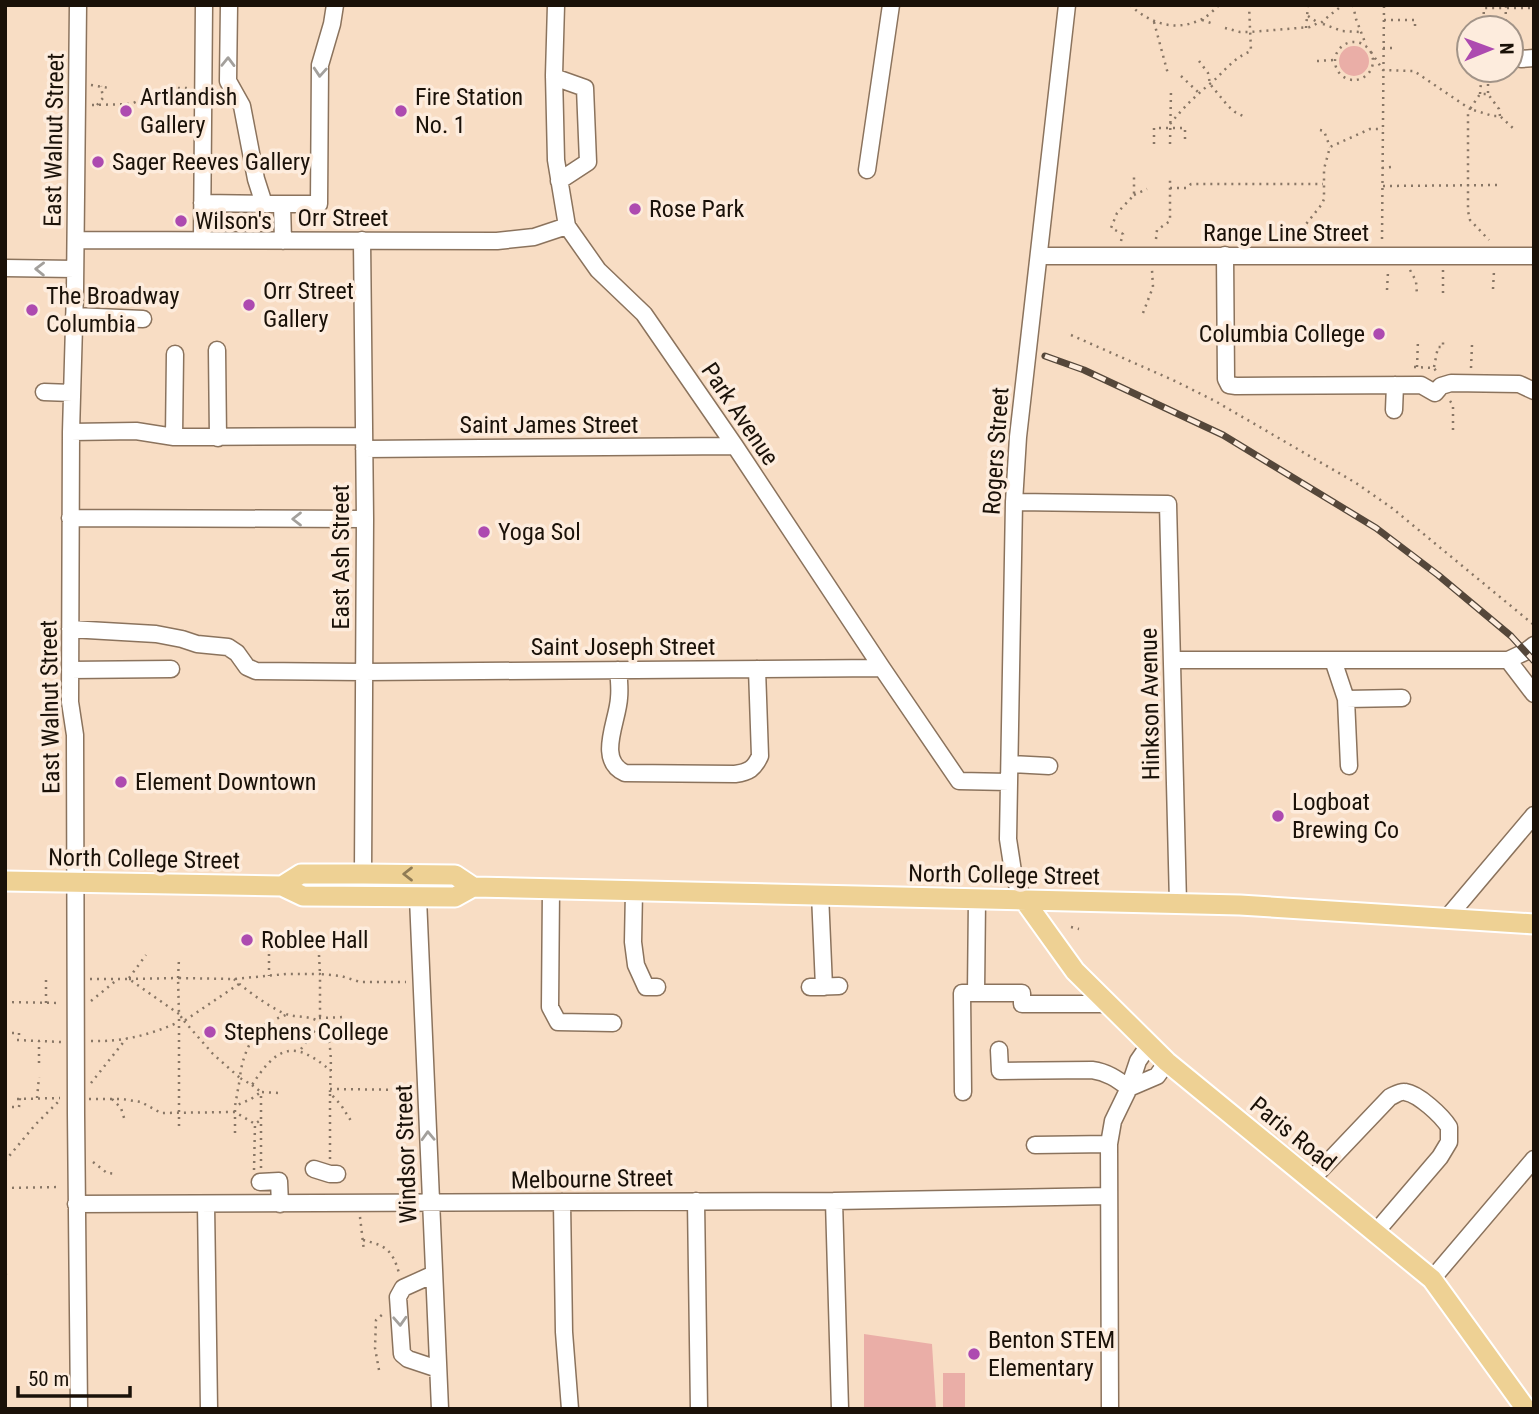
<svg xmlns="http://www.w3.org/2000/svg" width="1539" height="1414" font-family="'Roboto Condensed',sans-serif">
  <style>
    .green { fill: #eaaea7 }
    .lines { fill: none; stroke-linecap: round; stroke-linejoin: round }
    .minor-casing { stroke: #8b735d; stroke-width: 19 }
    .major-casing { stroke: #fff; stroke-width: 23 }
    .path { stroke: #887665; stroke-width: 2.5; stroke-dasharray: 2 5; stroke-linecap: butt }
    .minor { stroke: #fff; stroke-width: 16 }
    .major { stroke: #eed194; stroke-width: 19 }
    .rail-casing { stroke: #55473a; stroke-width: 7 }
    .rail { stroke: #fdecdd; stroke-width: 4.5; stroke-dasharray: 13; stroke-linecap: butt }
    .oneway { stroke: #a3a09c }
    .oneway2 { stroke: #8f7b55 }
    .poi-dot { fill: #ad4ab0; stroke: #fdecdd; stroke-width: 2.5 }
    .labels { text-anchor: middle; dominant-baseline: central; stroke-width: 7; stroke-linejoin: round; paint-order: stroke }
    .poi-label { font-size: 24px; fill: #1a1108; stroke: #fdecdd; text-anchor: start }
    .street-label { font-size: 24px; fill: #1a1108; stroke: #fdecdd }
  </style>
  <rect width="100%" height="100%" fill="#f8ddc4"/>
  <!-- green -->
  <path class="green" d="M1339 61a15 15 0 1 1 30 0a15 15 0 1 1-30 0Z
    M 864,1334 L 932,1344 L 936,1409 L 864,1409 Z
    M 943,1373 L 965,1373 L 965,1407 L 943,1407 Z"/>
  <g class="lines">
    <defs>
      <path id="minor" d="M 78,5 L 75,290 L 71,432 L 70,702 L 75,735 L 76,1114 L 79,1409
        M 229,5 L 228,81 L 242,106 L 256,179 L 264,204 L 319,204 L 320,65 L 332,24 L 335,5
        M 556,5 L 554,75 L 556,160 L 567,226 L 598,270 L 644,314 L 735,446 L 882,668 L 959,781 L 1009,782
        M 1521,59 L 1534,58
        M 554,77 L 585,88 L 588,162 L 559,181
        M 867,170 L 891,5
        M 202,203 L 264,204
        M 282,204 L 283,241
        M 76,240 L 497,241 L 534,237 L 567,226
        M 202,240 L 204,5
        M 362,240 L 365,519 L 363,874
        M 1225,255 L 1226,379 L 1229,385 L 1236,386 L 1421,385 L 1435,393 L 1441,386 L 1451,383 L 1519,384 L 1534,391
        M 1039,256 L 1534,256
        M 5,268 L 75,269
        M 74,316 L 143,319
        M 217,350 L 218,438
        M 44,392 L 72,393
        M 1394,410 L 1395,385
        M 71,432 L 136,431 L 174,437 L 364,436
        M 174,437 L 175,354
        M 364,449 L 735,446
        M 1014,502 L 1168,504 L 1178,903
        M 70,518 L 365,519
        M 70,629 L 156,634 L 182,639 L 197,644 L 228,647 L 237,653 L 247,667 L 256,671 L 364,672 L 882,668
        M 1172,660 L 1508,660 L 1525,652 L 1534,645
        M 1333,660 L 1346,699 L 1349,766
        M 1508,660 L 1534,694
        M 70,670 L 171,669
        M 618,670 C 619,679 620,689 619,698 C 618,721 596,760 625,773 L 735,774 C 749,772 754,769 760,756 L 757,669
        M 1346,699 L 1402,698
        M 1010,764 L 1049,766
        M 551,889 L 550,1007 L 558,1022 L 613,1023
        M 634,891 L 633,942 L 636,965 L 646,987 L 657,987
        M 820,894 L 824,987
        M 418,898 L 440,1409
        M 1024,900 L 1014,878 L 1008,839 L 1014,502 L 1018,437 L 1067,5
        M 1447,918 L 1534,815
        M 810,987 L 839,986
        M 976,993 L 977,899
        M 999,1050 L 1000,1071 L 1092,1070 C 1107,1072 1117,1079 1129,1088 L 1138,1061 L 1149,1045
        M 963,1092 L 962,993 L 1022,993 L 1022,1004 L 1108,1004
        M 1035,1145 L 1109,1144
        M 314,1169 L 330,1174 L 337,1174
        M 1311,1180 L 1390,1097 C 1395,1095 1400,1091 1405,1092 C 1419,1094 1442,1116 1449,1127 L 1449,1142 L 1440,1157 L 1375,1233
        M 260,1182 L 279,1181 L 280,1204
        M 696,1201 L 699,1409
        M 834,1201 L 840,1409
        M 562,1202 L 564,1332 L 570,1409
        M 76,1204 L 834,1201 L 1109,1196
        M 206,1204 L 209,1409
        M 434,1274 L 403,1288 L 398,1297 L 402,1354 L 408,1359 L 438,1369
        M 1432,1279 L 1534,1159
        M 1110,1409 L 1109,1144 L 1113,1121 L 1129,1088 L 1157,1076 L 1167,1062"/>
      <path id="major" d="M 5,881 L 282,886 L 303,896 L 455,897 L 473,887 L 1240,905 L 1534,924
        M 282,886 L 301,874 L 363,874 L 455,875 L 473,887
        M 1024,900 L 1075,971 L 1167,1062 L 1432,1279 L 1526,1409"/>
    </defs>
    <!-- minor casing -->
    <use href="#minor" class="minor-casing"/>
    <!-- major casing -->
    <use href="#major" class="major-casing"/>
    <!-- path -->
    <path class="path" d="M 1130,5 C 1149,23 1175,32 1200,20 C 1207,17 1213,11 1218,6
      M 1353,5 L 1356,19 L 1366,45
      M 1479,5 L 1484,8 L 1506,8 L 1506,5
      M 1308,16 L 1317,22
      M 1202,20 L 1211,23
      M 1384,20 L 1415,20 L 1415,28
      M 1154,22 L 1168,74
      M 1323,24 L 1342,31 L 1361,32
      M 1225,28 L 1240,32 L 1250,32 L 1310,27 L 1318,23 L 1321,23 L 1330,15 L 1343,5
      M 1306,28 L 1308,5
      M 1483,28 L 1484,8
      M 1505,28 L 1506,8 L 1534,8
      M1335 61a19 19 0 1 1 38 0a19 19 0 1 1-38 0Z
      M 1383,48 L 1392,48
      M 1371,52 L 1383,70 L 1414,71 L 1470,109 L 1468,114 L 1468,211 L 1470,220 L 1489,240
      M 1199,61 L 1208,73 L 1210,84 L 1228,106 L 1235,112 L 1245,117
      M 1317,61 L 1335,60
      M 1488,70 L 1488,94
      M 1181,76 L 1198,92
      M 91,85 L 109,88
      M 1480,94 L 1482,70
      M 92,105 L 131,104 L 140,100 L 150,100 L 165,88 L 189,88
      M 97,105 L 103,98 L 101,86
      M 1500,116 L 1499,109 L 1488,94 L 1480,94 L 1470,109 L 1493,116 L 1500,116 L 1515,130
      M 1170,124 C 1183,108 1195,96 1211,83 C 1224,72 1233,58 1251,51 L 1249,5
      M 1320,130 L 1324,131 L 1330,147
      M 1154,144 L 1154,128 L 1185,128 L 1185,144
      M 1170,144 L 1171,91
      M 1382,168 L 1391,167
      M 1383,186 L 1502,185
      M 1170,188 L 1187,188 L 1191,184 L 1323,184
      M 1134,195 L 1147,189
      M 1156,239 L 1157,230 L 1170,221 L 1170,176
      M 1382,239 L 1384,5
      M 1121,241 L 1123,234 L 1111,228 L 1117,213 L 1134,195 L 1134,175
      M 1298,242 L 1299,233 L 1322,204 L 1324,199 L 1324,169 L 1330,147 L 1370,129 L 1383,129
      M 1410,270 L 1416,281 L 1417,295
      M 1443,270 L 1443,295
      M 1493,289 L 1494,271
      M 1387,290 L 1388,272
      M 1143,313 L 1153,287 L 1152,270
      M 1071,335 L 1175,381 L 1215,401 L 1356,483 L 1392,508 L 1534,625
      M 1414,367 L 1434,368 L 1436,371 L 1435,373
      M 1417,367 L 1418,340
      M 1434,367 L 1438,347 L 1443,347 L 1443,340
      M 1471,368 L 1472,345
      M 1450,401 L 1453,405 L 1453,431
      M 1071,927 L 1079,929
      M 269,954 L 269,976
      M 319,955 L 320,974 L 341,976 L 360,982 L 406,982
      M 129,978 L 146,955
      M 90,979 L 129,979 L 179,1014 L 179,1128
      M 129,979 L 178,978 L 179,959
      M 234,979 C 244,989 276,1012 289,1015 C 298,1017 307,1016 316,1020 C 336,1031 330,1074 330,1093 L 341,1105 L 353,1124
      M 239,984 L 184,1021 L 179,1014 L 178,978 L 234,979 L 286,974 L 320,974 L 320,1023
      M 91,1001 L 118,979
      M 5,1002 L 61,1003
      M 46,1003 L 46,977
      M 319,1018 L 345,1017
      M 184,1021 L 213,1054 L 240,1078 C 241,1061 250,1036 265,1025 C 271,1020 279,1018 286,1015
      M 5,1033 L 19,1033 L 19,1040
      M 17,1040 L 61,1042
      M 91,1041 C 122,1042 150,1035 179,1022
      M 301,1049 L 320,1024
      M 39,1063 L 39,1041
      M 91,1083 L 126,1039
      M 252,1085 L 261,1092 L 251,1099 L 235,1106 L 240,1078 L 252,1085 C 277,1046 294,1039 331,1071
      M 37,1098 L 39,1077
      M 17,1099 L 60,1098
      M 89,1099 L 122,1099 L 141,1102 L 161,1113 L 235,1112 L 255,1124 L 262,1119
      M 112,1099 L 121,1108 L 125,1121
      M 5,1107 L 19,1107 L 20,1098
      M 235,1133 L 235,1106
      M 330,1159 L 330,1089 L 412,1090
      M 5,1161 L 35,1125 L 60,1100
      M 93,1162 L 107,1173 L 117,1174
      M 261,1168 L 261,1092 L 279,1093
      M 254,1170 L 255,1124
      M 5,1188 L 61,1187
      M 360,1217 L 364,1251
      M 363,1240 C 386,1246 392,1249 399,1273
      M 5,1274 L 9,1272
      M 5,1310 L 8,1310
      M 379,1370 L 375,1348 L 376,1320 L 383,1314"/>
    <!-- minor -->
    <use href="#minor" class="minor"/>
    <!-- major -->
    <use href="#major" class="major"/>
    <defs>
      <path id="rail" d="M 1045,356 L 1084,370 L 1223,435 L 1376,528 L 1438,575 L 1511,636 L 1534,661"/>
    </defs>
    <!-- rail casing -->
    <use href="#rail" class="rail-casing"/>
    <!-- rail -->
    <use href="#rail" class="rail"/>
  </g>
  <!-- one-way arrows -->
  <defs><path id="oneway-chevron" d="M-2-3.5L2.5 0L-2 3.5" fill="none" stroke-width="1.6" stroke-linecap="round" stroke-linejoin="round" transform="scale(1.75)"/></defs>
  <g class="oneway">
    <use href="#oneway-chevron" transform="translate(228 62) rotate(-89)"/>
    <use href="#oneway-chevron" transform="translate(320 72) rotate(94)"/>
    <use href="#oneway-chevron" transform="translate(40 269) rotate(-179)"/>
    <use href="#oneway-chevron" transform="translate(297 519) rotate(-180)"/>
    <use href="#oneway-chevron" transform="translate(428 1136) rotate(-92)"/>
    <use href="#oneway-chevron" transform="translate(400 1321) rotate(87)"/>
  </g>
  <use class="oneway2" href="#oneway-chevron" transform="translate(408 874) rotate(-180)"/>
  <!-- markers -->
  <g class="poi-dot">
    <circle cx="126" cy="111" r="7"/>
    <circle cx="401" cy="111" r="7"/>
    <circle cx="98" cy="162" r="7"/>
    <circle cx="635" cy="209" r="7"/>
    <circle cx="181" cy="221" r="7"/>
    <circle cx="249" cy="305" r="7"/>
    <circle cx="32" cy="310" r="7"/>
    <circle cx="1379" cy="334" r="7"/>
    <circle cx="484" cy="532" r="7"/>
    <circle cx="121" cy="782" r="7"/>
    <circle cx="1278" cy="816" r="7"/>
    <circle cx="247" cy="940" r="7"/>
    <circle cx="210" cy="1032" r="7"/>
    <circle cx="974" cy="1354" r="7"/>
  </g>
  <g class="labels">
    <!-- poi labels -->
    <g class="poi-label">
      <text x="140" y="97">Artlandish<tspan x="140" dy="28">Gallery</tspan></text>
      <text x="415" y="97">Fire Station<tspan x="415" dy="28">No. 1</tspan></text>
      <text x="112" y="162">Sager Reeves Gallery</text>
      <text x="649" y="209">Rose Park</text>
      <text x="195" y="221">Wilson's</text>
      <text x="263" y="291">Orr Street<tspan x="263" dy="28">Gallery</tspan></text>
      <text x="46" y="296">The Broadway<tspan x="46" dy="28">Columbia</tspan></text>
      <text x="1365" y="334" text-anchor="end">Columbia College</text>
      <text x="498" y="532">Yoga Sol</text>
      <text x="135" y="782">Element Downtown</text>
      <text x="1292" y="802">Logboat<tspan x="1292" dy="28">Brewing Co</tspan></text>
      <text x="261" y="940">Roblee Hall</text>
      <text x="224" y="1032">Stephens College</text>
      <text x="988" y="1340">Benton STEM<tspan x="988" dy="28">Elementary</tspan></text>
    </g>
    <!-- street labels -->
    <g class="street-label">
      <text transform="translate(54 140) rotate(-89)">East Walnut Street</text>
      <text x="343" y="218">Orr Street</text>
      <text x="1286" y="233">Range Line Street</text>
      <text transform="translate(740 414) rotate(56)">Park Avenue</text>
      <text x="549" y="425">Saint James Street</text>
      <text transform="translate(996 451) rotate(-86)">Rogers Street</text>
      <text transform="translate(341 557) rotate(-90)">East Ash Street</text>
      <text x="623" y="647">Saint Joseph Street</text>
      <text transform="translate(1150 704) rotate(-91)">Hinkson Avenue</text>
      <text transform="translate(50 707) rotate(-91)">East Walnut Street</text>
      <text transform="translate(144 859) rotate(1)">North College Street</text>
      <text transform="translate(1004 875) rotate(1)">North College Street</text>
      <text transform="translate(1293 1134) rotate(39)">Paris Road</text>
      <text transform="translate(406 1154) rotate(-92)">Windsor Street</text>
      <text transform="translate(592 1179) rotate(-1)">Melbourne Street</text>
    </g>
  </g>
  <!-- border -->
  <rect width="1539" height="1414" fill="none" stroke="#1a1108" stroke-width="14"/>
  <!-- north arrow -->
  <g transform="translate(1490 49) rotate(89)"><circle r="33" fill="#fdecdd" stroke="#a29488" stroke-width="2"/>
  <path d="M0-5L12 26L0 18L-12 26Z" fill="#ad4ab0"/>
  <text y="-10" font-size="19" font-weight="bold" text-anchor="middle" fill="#1a1108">N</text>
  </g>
  <!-- scale -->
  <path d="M18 1386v10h112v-10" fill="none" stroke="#1a1108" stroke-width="3.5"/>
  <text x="28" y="1386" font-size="21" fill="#1a1108" stroke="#fdecdd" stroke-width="5" paint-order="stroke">50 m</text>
</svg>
